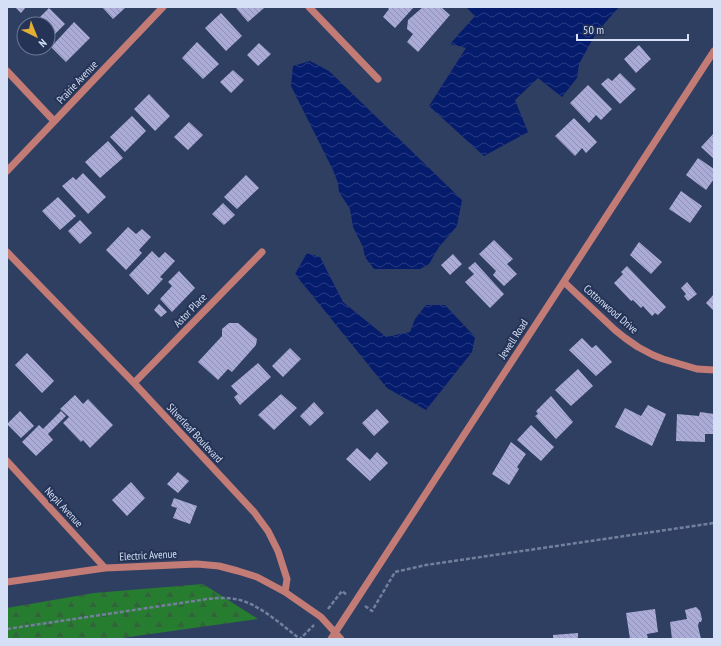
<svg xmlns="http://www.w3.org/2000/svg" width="721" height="646" font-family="'PT Sans Narrow',sans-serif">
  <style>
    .forest { fill: url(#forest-firs) }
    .water { fill: url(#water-waves) }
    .building { fill: url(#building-back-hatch) }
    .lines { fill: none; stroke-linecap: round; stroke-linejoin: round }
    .path { stroke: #72809d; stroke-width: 2.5; stroke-dasharray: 4 2; stroke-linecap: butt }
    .minor { stroke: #c37b76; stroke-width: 7 }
    .labels { text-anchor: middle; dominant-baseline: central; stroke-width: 4; stroke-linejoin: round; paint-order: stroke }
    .street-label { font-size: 11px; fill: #d5dff5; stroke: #253456 }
  </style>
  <defs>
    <pattern id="forest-firs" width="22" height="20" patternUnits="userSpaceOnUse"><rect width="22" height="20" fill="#267d2f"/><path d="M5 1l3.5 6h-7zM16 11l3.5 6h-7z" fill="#32633b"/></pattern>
    <pattern id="water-waves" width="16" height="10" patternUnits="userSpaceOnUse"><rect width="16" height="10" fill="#051b6c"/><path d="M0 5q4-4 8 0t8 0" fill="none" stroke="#293c82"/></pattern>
    <pattern id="building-back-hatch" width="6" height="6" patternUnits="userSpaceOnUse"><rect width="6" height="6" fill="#ababd8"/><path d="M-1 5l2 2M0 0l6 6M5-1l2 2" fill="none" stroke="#9091b4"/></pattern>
  </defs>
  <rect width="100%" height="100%" fill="#2f3f62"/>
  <!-- forest -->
  <path class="forest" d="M 203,584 L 258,619 L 115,639 L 7,639 L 7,608 L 94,593 Z"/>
  <!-- water -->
  <path class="water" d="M 466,7 L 619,7 L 596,33 L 579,64 L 577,78 L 562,97 L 538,78 L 515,100 L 528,132 L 484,156 L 429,106 L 466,48 L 450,44 L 475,16 Z
    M 310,61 L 329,71 L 462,200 L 457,226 L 439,247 L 429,264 L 420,269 L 374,269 L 365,257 L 363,247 L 353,227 L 350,209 L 339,192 L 338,183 L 333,170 L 291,86 L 293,66 Z
    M 307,253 L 320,257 L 343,302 L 386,337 L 410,332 L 415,319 L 426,305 L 445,305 L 475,337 L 472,352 L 426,410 L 387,388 L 295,274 Z"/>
  <!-- building -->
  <path class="building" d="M 15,7 L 26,7 L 21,13 Z
    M 102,7 L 126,7 L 113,19 Z
    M 235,7 L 263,7 L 264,8 L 248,22 Z
    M 387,7 L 414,7 L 395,28 L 383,17 L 389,9 Z
    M 423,7 L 441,7 L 450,15 L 418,52 L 407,42 L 413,34 L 407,29 L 408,20 Z
    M 49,8 L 65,24 L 48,41 L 48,24 L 33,24 Z
    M 221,13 L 242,36 L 226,51 L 205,28 Z
    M 74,22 L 90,38 L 66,62 L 51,47 Z
    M 197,42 L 219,64 L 203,79 L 182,58 Z
    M 259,43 L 271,54 L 258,66 L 247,55 Z
    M 639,45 L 651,59 L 636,73 L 624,59 Z
    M 233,70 L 244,80 L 231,93 L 220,82 Z
    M 620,73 L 636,89 L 620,104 L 601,84 L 608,78 L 612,81 Z
    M 588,85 L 612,109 L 601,120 L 596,115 L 589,123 L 570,103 Z
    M 149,94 L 170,116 L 155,131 L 134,109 Z
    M 132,116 L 146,131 L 125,152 L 110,137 Z
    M 574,118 L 597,142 L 586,153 L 582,148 L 575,156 L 555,136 Z
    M 189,122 L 203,135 L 188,150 L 174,137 Z
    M 714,133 L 714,159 L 701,147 Z
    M 108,141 L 123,158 L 100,178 L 85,162 Z
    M 698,158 L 714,169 L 714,179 L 706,190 L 686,175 Z
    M 83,173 L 106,197 L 88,214 L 62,186 L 73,177 L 76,180 Z
    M 246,175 L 259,188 L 237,209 L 224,197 Z
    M 681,191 L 702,206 L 690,223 L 669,209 Z
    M 58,197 L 76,216 L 60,230 L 42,211 Z
    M 223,203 L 235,215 L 224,225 L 212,214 Z
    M 80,220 L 92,233 L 80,244 L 68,231 Z
    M 128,227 L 136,234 L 142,229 L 151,237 L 139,250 L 142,253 L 126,270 L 106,250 Z
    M 494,240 L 513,259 L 507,264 L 517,274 L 504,286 L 493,275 L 496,271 L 479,254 Z
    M 639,242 L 662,262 L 651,274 L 630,255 Z
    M 152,251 L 159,258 L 165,252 L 175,261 L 160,277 L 163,279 L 148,295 L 129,275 Z
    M 453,254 L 462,264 L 450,275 L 441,265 Z
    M 475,262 L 504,294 L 490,308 L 465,282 L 474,274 L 468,268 Z
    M 627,266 L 666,307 L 658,315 L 655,313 L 652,316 L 643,306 L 641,308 L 633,300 L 631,301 L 614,283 L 623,274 L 621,272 Z
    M 179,271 L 195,288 L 172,312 L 160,299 L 172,286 L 168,282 Z
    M 687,282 L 697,294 L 688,301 L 684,296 L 686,294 L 681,288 Z
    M 714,294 L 714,311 L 706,303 Z
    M 159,304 L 167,312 L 161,317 L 154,310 Z
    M 229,323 L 238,323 L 257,339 L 256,345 L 232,372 L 228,369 L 218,380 L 198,362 L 222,336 L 222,329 Z
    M 582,338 L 592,348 L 596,345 L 612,362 L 596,376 L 569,350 Z
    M 290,348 L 301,359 L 283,377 L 272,366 Z
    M 27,353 L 54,381 L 42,393 L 15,365 Z
    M 258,363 L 271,377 L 240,405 L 234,397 L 238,394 L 231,386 Z
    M 578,369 L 593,386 L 571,406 L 555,390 Z
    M 281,394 L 297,408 L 274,430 L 258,415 Z
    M 75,395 L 83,404 L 88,399 L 113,425 L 90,448 L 83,440 L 81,442 L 63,423 L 69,417 L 60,409 Z
    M 551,396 L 573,422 L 556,439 L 535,416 L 538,414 L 536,411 Z
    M 314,402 L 324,413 L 310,426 L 300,416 Z
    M 648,405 L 666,414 L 652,446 L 615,427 L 625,408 L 641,416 Z
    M 377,409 L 389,422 L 374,436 L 362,423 Z
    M 20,411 L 34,426 L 21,438 L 7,424 Z
    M 61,411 L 66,416 L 48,434 L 53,440 L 36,456 L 22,442 L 39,425 L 43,429 Z
    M 700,412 L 714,414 L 714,434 L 705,434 L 705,442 L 676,441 L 677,414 L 699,416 Z
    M 531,425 L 554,447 L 541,461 L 517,440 Z
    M 511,442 L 526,454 L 517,467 L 519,469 L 509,485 L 492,474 Z
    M 357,448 L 370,460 L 377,452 L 388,463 L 370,481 L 346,459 Z
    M 178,472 L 189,481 L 178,493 L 167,484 Z
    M 131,482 L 145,498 L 127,516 L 112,500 Z
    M 174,498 L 197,506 L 190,524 L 173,518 L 177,508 L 171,506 Z
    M 696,607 L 700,611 L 702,619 L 701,622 L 699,622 L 698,626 L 701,639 L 672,639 L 670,622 L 687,619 L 685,610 Z
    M 655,609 L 658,632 L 647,634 L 648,639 L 630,639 L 626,613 Z
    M 578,633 L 578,639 L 553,639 L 553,635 Z"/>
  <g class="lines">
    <!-- path -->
    <path class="path" d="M 365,606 L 372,611 L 395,572 L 426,565 L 714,523
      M 328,609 L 342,591 L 347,595
      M 7,629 L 201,600 C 213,598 224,597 235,599 C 257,602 283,626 300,639 L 314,625"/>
    <!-- minor -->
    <path class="minor" d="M 309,7 L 378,79
      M 7,71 L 54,121
      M 7,171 L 163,7
      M 7,252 L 134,383 L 254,512 L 268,531 L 278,551 L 287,579 L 285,592
      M 564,282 L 615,330 L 625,338 L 638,347 L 653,355 L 663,359 L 697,369 L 714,370
      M 134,383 L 262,252
      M 7,461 L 105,568
      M 7,582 L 105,568 L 197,564 L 219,566 L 238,571 L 257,577 L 285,592 L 321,617 L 341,639
      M 331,639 L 714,51"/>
  </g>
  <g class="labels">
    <!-- street labels -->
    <g class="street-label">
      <text transform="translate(77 82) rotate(-47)">Prairie Avenue</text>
      <text transform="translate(611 309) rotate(41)">Cottonwood Drive</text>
      <text transform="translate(190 310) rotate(-46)">Astor Place</text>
      <text transform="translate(513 339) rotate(-57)">Jewell Road</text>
      <text transform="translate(195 433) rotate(47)">Silverleaf Boulevard</text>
      <text transform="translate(64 507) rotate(47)">Nepil Avenue</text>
      <text transform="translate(148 555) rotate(-3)">Electric Avenue</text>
    </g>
  </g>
  <!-- border -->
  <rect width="721" height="646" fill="none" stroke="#d5dff5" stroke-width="16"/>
  <!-- north arrow -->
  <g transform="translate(36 36) rotate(137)"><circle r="19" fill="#253456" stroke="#6b7896"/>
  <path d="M0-3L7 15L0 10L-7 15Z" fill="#e2af34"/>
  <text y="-6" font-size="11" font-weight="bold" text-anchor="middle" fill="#d5dff5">N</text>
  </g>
  <!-- scale -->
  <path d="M577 34v6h111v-6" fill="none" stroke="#d5dff5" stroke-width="2"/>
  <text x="583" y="34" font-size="12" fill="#d5dff5" stroke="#253456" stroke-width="3" paint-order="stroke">50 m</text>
</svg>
